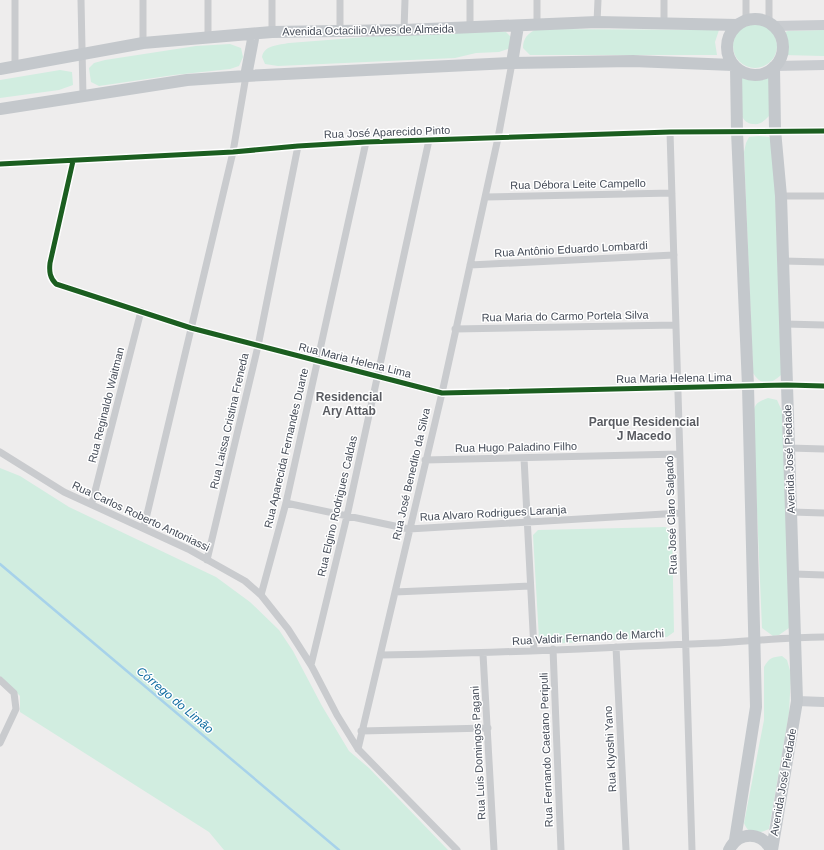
<svg xmlns="http://www.w3.org/2000/svg" width="824" height="850" font-family="Helvetica,sans-serif">
  <style>
    .green { fill: #d1ede0 }
    .lines { fill: none; stroke-linecap: round; stroke-linejoin: round }
    .stream { stroke: #a7d2ea; stroke-width: 2.5 }
    .street { stroke: #c9cbce; stroke-width: 7 }
    .secondary { stroke: #c9ccd0; stroke-width: 10 }
    .primary { stroke: #c4c8cc; stroke-width: 12 }
    .cycleway-casing { stroke: #fff; stroke-width: 8 }
    .cycleway { stroke: #1b5e20; stroke-width: 5 }
    .labels { text-anchor: middle; dominant-baseline: central; stroke-width: 3; stroke-linejoin: round; paint-order: stroke }
    .street-label { font-size: 11px; fill: #454c58; stroke: #fff }
    .neighbourhood-label { font-size: 12px; font-weight: bold; fill: #595b61; stroke: #fff }
    .water-label { font-size: 12px; font-style: italic; fill: #106ca1; stroke: #fff }
  </style>
  <rect width="100%" height="100%" fill="#eeeded"/>
  <!-- green -->
  <path class="green" d="M733 46a22 22 0 1 1 44 0a22 22 0 1 1-44 0Z
    M 537,29 L 719,30 L 715,42 L 717,55 L 530,55 L 523,48 C 523,38 528,33 537,29 Z
    M 824,30 L 824,56 L 783,55 L 787,43 L 785,32 L 788,31 Z
    M 483,31 L 506,32 L 513,39 L 511,48 L 499,52 L 476,53 L 455,58 L 278,66 L 265,64 L 262,57 C 264,45 279,45 289,43 L 418,33 Z
    M 230,44 L 241,48 L 243,57 L 239,66 L 230,69 L 174,75 L 99,86 L 91,82 L 89,68 L 94,63 L 105,60 L 196,46 Z
    M 60,70 L 72,72 L 73,85 L 59,90 L 0,98 L 0,80 Z
    M 740,76 L 762,79 L 769,77 L 769,116 C 764,121 760,125 753,124 C 734,123 740,90 740,76 Z
    M 759,136 L 769,137 L 774,143 L 781,366 L 781,375 C 770,385 761,386 753,373 L 744,152 L 746,143 L 749,137 Z
    M 768,398 L 777,400 L 782,411 L 790,613 L 789,628 L 779,635 L 773,636 L 762,628 L 753,416 C 754,404 757,402 768,398 Z
    M 0,468 L 20,476 L 69,507 L 216,577 L 250,602 L 279,630 L 293,651 L 322,706 L 349,751 L 369,768 L 448,850 L 224,850 L 209,832 L 20,712 L 20,696 L 0,676 Z
    M 665,527 L 672,530 L 674,632 L 667,637 L 547,644 L 539,639 L 533,535 L 538,530 Z
    M 782,656 L 787,660 L 791,674 L 789,713 L 769,829 C 758,834 749,836 744,823 L 764,720 L 764,667 C 769,658 772,657 782,656 Z"/>
  <g class="lines">
    <!-- stream -->
    <path class="stream" d="M 0,564 L 339,850"/>
    <!-- street -->
    <path class="street" d="M 15,0 L 15,66
      M 81,0 L 83,96
      M 340,0 L 340,32
      M 470,0 L 470,28
      M 537,0 L 537,24
      M 746,0 L 746,21
      M 769,0 L 769,23
      M 597,22 L 598,0
      M 664,23 L 664,0
      M 404,30 L 405,0
      M 272,32 L 272,0
      M 208,37 L 208,0
      M 143,43 L 143,0
      M 670,132 L 692,850
      M 73,161 L 50,263 C 49,272 50,278 56,284 L 191,328 L 442,393 L 787,385 L 824,386
      M 0,164 L 233,152 L 298,146 L 366,142 L 670,132 L 824,131
      M 781,196 L 824,196
      M 486,197 L 672,193
      M 783,261 L 824,262
      M 470,265 L 674,255
      M 785,324 L 824,325
      M 455,329 L 676,325
      M 789,448 L 824,449
      M 0,452 L 64,492 L 188,549 L 245,581 L 261,595 L 288,629 L 311,665 L 337,715 L 358,749 L 457,850
      M 524,458 L 534,650
      M 425,460 L 679,454
      M 92,503 L 141,311
      M 286,503 L 409,529 L 681,513
      M 791,512 L 824,513
      M 144,527 L 233,152 L 246,76
      M 207,560 L 258,346 L 298,146
      M 794,574 L 824,575
      M 395,592 L 530,586
      M 261,595 L 286,503 L 366,142
      M 616,647 L 626,850
      M 553,649 L 561,850
      M 483,654 L 494,850
      M 381,655 C 493,654 606,647 718,643 C 753,641 788,637 824,637
      M 311,665 L 347,516 L 429,140
      M 0,680 L 14,693 L 16,709 L 0,743
      M 361,731 L 488,728
      M 358,749 L 442,393 L 498,138 L 512,63"/>
    <!-- secondary -->
    <path class="secondary" d="M 773,26 L 824,25
      M 775,66 L 824,65
      M 797,701 L 824,702"/>
    <!-- primary -->
    <path class="primary" d="M727 47a28 28 0 1 1 56 0a28 28 0 1 1-56 0Z
      M 512,63 L 518,26
      M 0,69 L 143,43 L 272,32 L 404,30 L 597,22 L 738,25
      M 246,76 L 254,34
      M 0,109 L 187,80 L 246,76 L 512,63 L 633,61 L 733,65
      M 735,840 L 756,707 L 748,386 L 737,131 L 736,68
      M 729,850 C 738,831 762,831 771,850
      M 772,850 L 797,701 L 781,196 L 775,130 L 774,67"/>
    <defs>
      <path id="cycleway" d="M 73,161 L 50,263 C 49,272 50,278 56,284 L 191,328 L 442,393 L 787,385 L 824,386
        M 0,164 L 233,152 L 298,146 L 366,142 L 670,132 L 824,131"/>
    </defs>
    <!-- cycleway casing -->
    <use href="#cycleway" class="cycleway-casing"/>
    <!-- cycleway -->
    <use href="#cycleway" class="cycleway"/>
  </g>
  <g class="labels">
    <!-- street labels -->
    <g class="street-label">
      <text transform="translate(368 30) rotate(-1)">Avenida Octacilio Alves de Almeida</text>
      <text transform="translate(387 132) rotate(-2)">Rua José Aparecido Pinto</text>
      <text transform="translate(578 184) rotate(-1)">Rua Débora Leite Campello</text>
      <text transform="translate(571 249) rotate(-3)">Rua Antônio Eduardo Lombardi</text>
      <text transform="translate(565 316) rotate(-1)">Rua Maria do Carmo Portela Silva</text>
      <text transform="translate(355 360) rotate(14)">Rua Maria Helena Lima</text>
      <text transform="translate(674 378) rotate(-1)">Rua Maria Helena Lima</text>
      <text transform="translate(106 405) rotate(-76)">Rua Reginaldo Waitman</text>
      <text transform="translate(229 421) rotate(-77)">Rua Laissa Cristina Freneda</text>
      <text transform="translate(516 447) rotate(-1)">Rua Hugo Paladino Filho</text>
      <text transform="translate(286 448) rotate(-77)">Rua Aparecida Fernandes Duarte</text>
      <text transform="translate(789 459) rotate(-92)">Avenida José Piedade</text>
      <text transform="translate(411 474) rotate(-77)">Rua José Benedito da Silva</text>
      <text transform="translate(337 506) rotate(-77)">Rua Elgino Rodrigues Caldas</text>
      <text transform="translate(493 513) rotate(-3)">Rua Alvaro Rodrigues Laranja</text>
      <text transform="translate(671 515) rotate(-92)">Rua José Claro Salgado</text>
      <text transform="translate(141 516) rotate(25)">Rua Carlos Roberto Antoniassi</text>
      <text transform="translate(588 637) rotate(-3)">Rua Valdir Fernando de Marchi</text>
      <text transform="translate(610 749) rotate(-93)">Rua Klyoshi Yano</text>
      <text transform="translate(546 750) rotate(-92)">Rua Fernando Caetano Peripuli</text>
      <text transform="translate(478 753) rotate(-93)">Rua Luís Domingos Pagani</text>
      <text transform="translate(783 782) rotate(-80)">Avenida José Piedade</text>
    </g>
    <!-- neighbourhood labels -->
    <g class="neighbourhood-label">
      <text x="349" y="397">Residencial<tspan x="349" dy="14">Ary Attab</tspan></text>
      <text x="644" y="422">Parque Residencial<tspan x="644" dy="14">J Macedo</tspan></text>
    </g>
    <!-- water labels -->
    <g class="water-label">
      <text transform="translate(175 700) rotate(40)">Córrego do Limão</text>
    </g>
  </g>
</svg>
